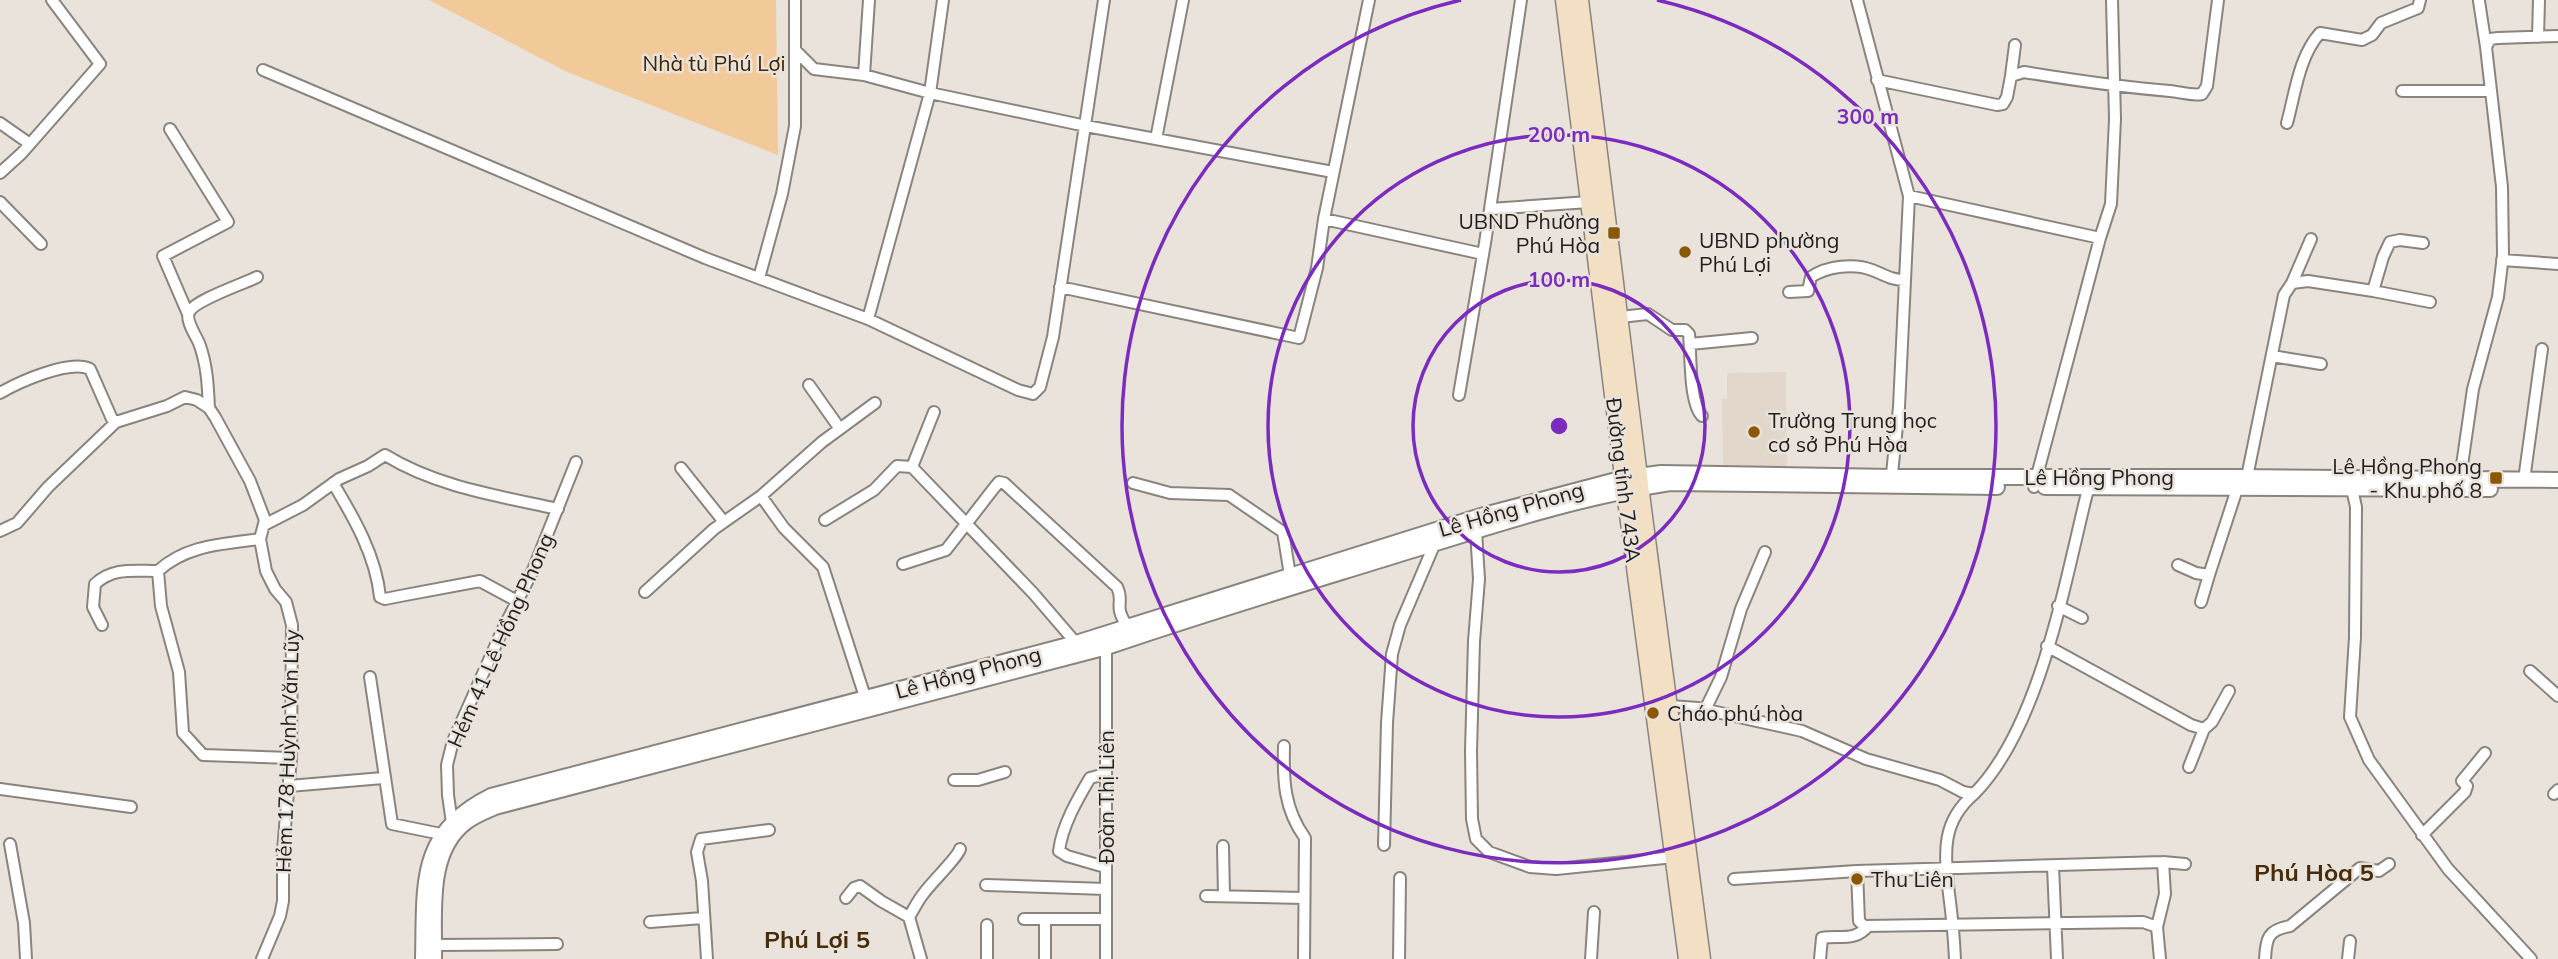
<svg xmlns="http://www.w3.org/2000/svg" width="2558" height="959" font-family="Mulish,sans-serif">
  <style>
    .built { fill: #e2d7ca }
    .green { fill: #f2c998 }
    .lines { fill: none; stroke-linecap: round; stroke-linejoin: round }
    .minor-casing { stroke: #8a847e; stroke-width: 14 }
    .tertiary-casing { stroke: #8a847e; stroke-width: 18 }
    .secondary-casing { stroke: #8a847e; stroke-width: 19 }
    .minor { stroke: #fff; stroke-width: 10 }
    .tertiary { stroke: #fff; stroke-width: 14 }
    .secondary { stroke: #f2dfc4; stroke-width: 16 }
    .ring { fill: none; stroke: #7b2cbf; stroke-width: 3.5 }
    .poi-dot { fill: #8b5802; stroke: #e9e3dc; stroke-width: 2.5 }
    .labels { text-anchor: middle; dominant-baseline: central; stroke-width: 5; stroke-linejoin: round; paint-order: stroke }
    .park-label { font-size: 21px; fill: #3e2604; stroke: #e9e3dc }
    .poi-label { font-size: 21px; fill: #201e1c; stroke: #e9e3dc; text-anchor: start }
    .street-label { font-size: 21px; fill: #201e1c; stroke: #e9e3dc }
    .quarter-label { font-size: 24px; font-weight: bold; fill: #462d0b; stroke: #e9e3dc }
    .centre { fill: #7b2cbf; stroke: #e9e3dc; stroke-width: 3.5 }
    .ring-label { font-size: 21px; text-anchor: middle; font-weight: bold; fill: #7b2cbf; stroke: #e9e3dc; stroke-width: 5; stroke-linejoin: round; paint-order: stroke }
  </style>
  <rect width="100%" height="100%" fill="#e9e3dc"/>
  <!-- built -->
  <path class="built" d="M 1786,372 L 1787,466 L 1723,466 L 1722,399 L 1727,399 L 1727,373 Z"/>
  <!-- green -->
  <path class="green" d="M 429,0 L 776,0 L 778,155 L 567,72 Z"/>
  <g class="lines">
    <defs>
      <path id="minor" d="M 1857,0 L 1909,196 L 1899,407 L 1891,483
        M 2479,1 L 2486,47
        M 2538,37 L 2539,0
        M 796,51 L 814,69 L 864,75 L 930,93 L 1086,126 L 1333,172
        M 263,70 L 705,258 L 868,319 L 1018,390 L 1033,394 L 1040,387 L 1053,337 L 1104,0
        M 864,75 L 869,0
        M 2011,76 L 2015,45
        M 1877,80 L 1997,105 L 2003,104 L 2007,97 L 2011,76 L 2024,72 C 2073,80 2121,87 2170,91 C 2181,92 2191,96 2202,94 L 2207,86 L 2218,0
        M 2402,91 L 2491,91
        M 0,123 L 30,144
        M 2287,123 C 2295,94 2299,56 2320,33 L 2362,40 L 2372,35 L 2381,23 L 2418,8 L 2420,0
        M 170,129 L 228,222 L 163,256 L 188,314
        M 1156,139 L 1183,0
        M 0,173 L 22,153 L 100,64 L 52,0
        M 1909,196 L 2100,238
        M 0,202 L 41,244
        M 1490,209 L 1589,202
        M 1324,219 L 1483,254
        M 2502,260 L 2558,264
        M 759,278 L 782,194 L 795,126 L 795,0
        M 2292,283 L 2311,239
        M 1060,287 L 1299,338 L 1317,268 L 1324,219 L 1369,0
        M 2373,291 L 2430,302
        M 1789,292 L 1808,291 L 1811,277 C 1827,266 1854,263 1872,270 C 1885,275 1891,280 1905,280
        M 1620,317 L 1648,314 L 1672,330 L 1685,330 L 1689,334 C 1691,354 1689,403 1702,416
        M 868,319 L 930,93 L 943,0
        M 1690,344 L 1752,338
        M 2272,356 L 2321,364
        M 809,385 L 840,429
        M 0,393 C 19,382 70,359 90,369 L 112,419 L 116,422
        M 1459,395 L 1485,243 L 1521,0
        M 209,408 C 208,386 207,364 199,343 C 196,336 185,320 189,312 C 195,300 243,284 257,277
        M 912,467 L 934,412
        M 681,468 L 724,522
        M 2247,477 L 2284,295 L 2292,283 L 2308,281 L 2373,291 L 2383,257 L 2390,242 L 2400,240 L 2423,243
        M 2460,479 L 2473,389 L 2498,297 L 2503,255 L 2502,187 L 2486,47 L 2490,39 L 2498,38 L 2558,36
        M 2524,480 L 2542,349
        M 333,483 C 354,518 376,556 380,597 L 385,599 L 400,596 L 480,581 L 517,601
        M 1133,483 L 1170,493 L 1229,495 L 1283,532 L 1290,575
        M 2034,487 L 2100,238 L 2111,204 L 2115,119 L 2112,0
        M 2352,489 L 2356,507 L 2355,637 L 2350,717 L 2369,760 L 2448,869 L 2531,959
        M 761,496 L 784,528 L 823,567 L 866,700
        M 825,520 L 874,490 L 897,466 L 912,467 L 1033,593 L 1076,643
        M 264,525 L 303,505 L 339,479 L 368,466 L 385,455 C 437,487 499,496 558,509
        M 0,531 L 17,523 L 48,487 L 116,422 L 167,406 L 185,397 L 197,400 L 209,408 L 215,417 L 250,481 L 265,520 L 260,539 L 266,571 L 275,589 L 286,602 L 292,625 L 291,758 L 283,850 L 283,901 L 280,916 L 262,959
        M 1476,531 L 1479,579 L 1474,641 L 1471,751 L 1472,819 L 1476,839 L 1489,852 L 1530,867 L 1556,869 L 1674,857
        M 260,539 C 223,544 186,545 158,571 L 161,606 L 179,672 L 183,733 L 203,755 L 291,758
        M 903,564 L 946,550 L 994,488 L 999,482 L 1004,483 L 1117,587 C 1125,603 1112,605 1128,627
        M 2178,565 L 2196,573 L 2209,575 L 2237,489
        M 645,592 L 714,529 L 761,496 L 822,442 L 875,403
        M 2201,602 L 2209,575
        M 2058,606 L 2082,618
        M 102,625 L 93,607 L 95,584 C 113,567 134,571 158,571
        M 2047,646 L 2191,725 L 2204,729 L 2212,722 L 2229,691
        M 2530,671 L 2558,696
        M 370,677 L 392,824 L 441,834
        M 1670,706 L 1698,708 L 1802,731 L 1866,759 L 1940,780 L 1963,792 L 1974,794 C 2041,726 2065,580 2088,489
        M 1705,710 L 1721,677 L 1741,609 L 1765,552
        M 1284,746 C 1283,780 1284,809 1305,838 L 1304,959
        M 2189,767 L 2204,729
        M 1105,774 L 1090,778 C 1077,800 1062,826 1059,851 L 1067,856 L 1105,867
        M 954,780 L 978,780 L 1005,772
        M 289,786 L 383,778
        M 0,789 L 131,807
        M 2554,794 L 2558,790
        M 452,823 L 448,795 L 447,765 L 453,741 L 502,631 L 533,570 L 576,462
        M 2422,835 L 2465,792 L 2467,786 L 2462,781 L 2485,753
        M 10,844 L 24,923 L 26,959
        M 1384,845 L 1387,723 L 1392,654 L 1400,625 L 1435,543
        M 1223,846 L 1224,896
        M 2053,866 L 2057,959
        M 1857,871 L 1859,921 L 1864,926 L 2143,922 L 2157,927 L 2160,959
        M 1734,879 L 1857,871 L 2163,862 L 2185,864
        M 986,885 L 1106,889
        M 1206,896 L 1304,898
        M 846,898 L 854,888 L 860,886 L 881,901 L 909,917
        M 1024,919 L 1106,919
        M 650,922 L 703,918
        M 987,925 L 987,959
        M 2157,927 L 2165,894 L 2163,862
        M 434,945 L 557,944
        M 707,959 L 702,881 L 697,852 L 701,839 L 769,830
        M 921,959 L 909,917 C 914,909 918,900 924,893 C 931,883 958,857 960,849
        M 1045,959 L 1045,919
        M 1106,959 L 1106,640
        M 1399,959 L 1400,878
        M 1591,959 L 1594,912
        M 1820,959 L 1822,938 C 1839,935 1855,942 1868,926
        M 1955,959 C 1954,937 1952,916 1949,894 C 1945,854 1940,823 1974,794
        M 2265,959 C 2266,938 2268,930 2290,926 L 2360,868 L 2379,871 L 2389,864
        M 2348,959 L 2350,941"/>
      <path id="tertiary" d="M 2045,487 L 2490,489
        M 423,959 C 425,886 416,833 491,796 L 1076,643 L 1484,515 L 1624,478 L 1661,473 L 1892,477 L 2234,477 L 2558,480
        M 434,959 C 435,915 426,852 466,822 C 475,815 486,811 495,807 L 1107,647 C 1203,614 1300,585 1397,555 C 1486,528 1577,497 1670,483 L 1997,487"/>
      <path id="secondary" d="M 1564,0 L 1625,492 L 1687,959
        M 1580,0 L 1643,509 L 1702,959"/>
    </defs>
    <!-- minor casing -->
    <use href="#minor" class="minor-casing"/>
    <!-- tertiary casing -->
    <use href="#tertiary" class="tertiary-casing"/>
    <!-- secondary casing -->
    <use href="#secondary" class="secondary-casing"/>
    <!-- minor -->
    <use href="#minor" class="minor"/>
    <!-- tertiary -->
    <use href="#tertiary" class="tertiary"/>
    <!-- secondary -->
    <use href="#secondary" class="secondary"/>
  </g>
  <!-- distance rings -->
  <g class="ring">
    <circle cx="1559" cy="426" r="146"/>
    <circle cx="1559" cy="426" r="291"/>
    <path d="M1657 0A437 437 0 1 1 1461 0"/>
  </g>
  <!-- markers -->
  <g class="poi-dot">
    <rect x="1607" y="226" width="14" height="14" rx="3.5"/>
    <circle cx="1685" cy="252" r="7"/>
    <circle cx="1754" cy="432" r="7"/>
    <rect x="2489" y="471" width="14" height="14" rx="3.5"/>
    <circle cx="1653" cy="713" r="7"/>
    <circle cx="1857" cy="879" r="7"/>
  </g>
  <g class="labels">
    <!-- park labels -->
    <g class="park-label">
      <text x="714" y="63">Nhà tù Phú Lợi</text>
    </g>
    <!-- poi labels -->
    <g class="poi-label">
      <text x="1600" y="221" text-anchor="end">UBND Phường<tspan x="1600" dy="24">Phú Hòa</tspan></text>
      <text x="1699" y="240">UBND phường<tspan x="1699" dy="24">Phú Lợi</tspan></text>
      <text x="1768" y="420">Trường Trung học<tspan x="1768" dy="24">cơ sở Phú Hòa</tspan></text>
      <text x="2482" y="466" text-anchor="end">Lê Hồng Phong<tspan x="2482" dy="24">- Khu phố 8</tspan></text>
      <text x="1667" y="713">Cháo phú hòa</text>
      <text x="1871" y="879">Thu Liên</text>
    </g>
    <!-- street labels -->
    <g class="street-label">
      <text x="2099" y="477">Lê Hồng Phong</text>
      <text transform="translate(1624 480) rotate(83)">Đường tỉnh 743A</text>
      <text transform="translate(1511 509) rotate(-16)">Lê Hồng Phong</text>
      <text transform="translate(500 640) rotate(-66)">Hẻm 41 Lê Hồng Phong</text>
      <text transform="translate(968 672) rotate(-15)">Lê Hồng Phong</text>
      <text transform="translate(287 751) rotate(-88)">Hẻm 178 Huỳnh Văn Lũy</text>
      <text transform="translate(1106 797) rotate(-90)">Đoàn Thị Liên</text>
    </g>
    <!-- quarter labels -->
    <g class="quarter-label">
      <text x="2314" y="872">Phú Hòa 5</text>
      <text x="817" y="939">Phú Lợi 5</text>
    </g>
  </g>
  <circle cx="1559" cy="426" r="10" class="centre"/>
  <g class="ring-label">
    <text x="1868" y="124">300 m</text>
    <text x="1559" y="142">200 m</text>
    <text x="1559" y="287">100 m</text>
  </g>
</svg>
